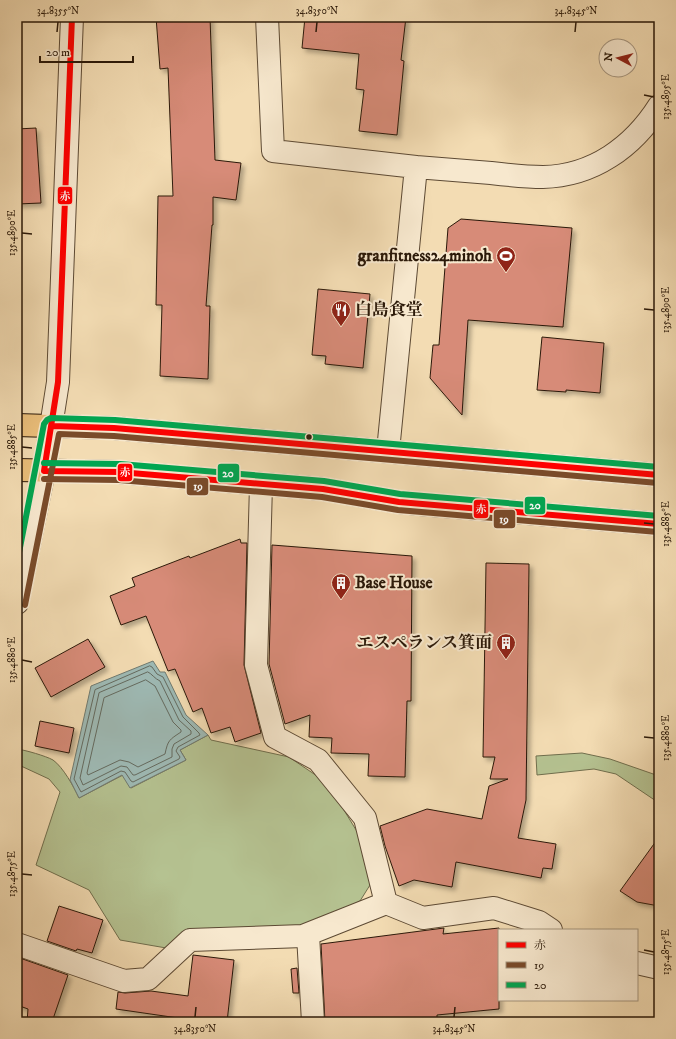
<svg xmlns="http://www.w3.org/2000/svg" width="676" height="1039" font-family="'IM FELL DW Pica','Noto Serif JP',serif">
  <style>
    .green { fill: #b5c291; stroke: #706e4d }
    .water { fill: #9ebab5; stroke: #707a70 }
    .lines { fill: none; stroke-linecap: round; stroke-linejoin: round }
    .shore { stroke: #646a5f; stroke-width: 1 }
    .building { fill: #d78b78; stroke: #2b1909; filter: url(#shadow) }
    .minor-casing { stroke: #5d4a34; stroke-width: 24 }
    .highway-casing { stroke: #2b1909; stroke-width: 24 }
    .minor { stroke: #f7e8ce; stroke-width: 22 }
    .highway { stroke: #eabe7a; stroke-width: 22 }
    .bus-1-casing { stroke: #f7e8ce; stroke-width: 9 }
    .bus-2-casing { stroke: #f7e8ce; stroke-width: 9 }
    .bus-3-casing { stroke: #f7e8ce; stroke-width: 9 }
    .bus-1 { stroke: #f00; stroke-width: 6 }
    .bus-2 { stroke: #7a4b2a; stroke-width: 6 }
    .bus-3 { stroke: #00a651; stroke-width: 6 }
    .ticks { fill: none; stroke: #2b1909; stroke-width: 1.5 }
    .bus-dot { fill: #2b1909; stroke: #f7e8ce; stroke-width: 1.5 }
    .labels { text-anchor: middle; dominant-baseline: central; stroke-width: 4; stroke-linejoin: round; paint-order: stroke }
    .poi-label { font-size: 17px; font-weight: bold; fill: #2b1909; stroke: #f7e8ce; text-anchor: end }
    .line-badge { stroke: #f7e8ce; stroke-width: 1.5 }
    .badge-label { font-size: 11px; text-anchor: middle; font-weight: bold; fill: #fff }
    .neatline { fill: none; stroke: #2b1909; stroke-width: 1.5 }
    .ticks-label { font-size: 10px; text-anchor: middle; fill: #2b1909 }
  </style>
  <defs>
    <filter id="shadow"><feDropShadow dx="3.5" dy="3.5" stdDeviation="2" flood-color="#0004"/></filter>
  </defs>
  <rect width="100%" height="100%" fill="#f3dcb3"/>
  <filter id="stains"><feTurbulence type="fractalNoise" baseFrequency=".005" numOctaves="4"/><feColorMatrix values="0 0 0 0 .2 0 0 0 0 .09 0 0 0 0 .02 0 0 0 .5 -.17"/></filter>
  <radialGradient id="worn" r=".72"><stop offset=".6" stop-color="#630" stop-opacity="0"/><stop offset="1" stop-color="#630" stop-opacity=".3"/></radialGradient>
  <!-- green -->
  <path class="green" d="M 208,735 L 211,740 L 289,757 L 317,776 L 336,797 L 364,843 L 371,865 L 370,885 L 360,901 L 309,926 L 187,929 L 172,949 L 120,940 L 89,890 L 36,865 L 60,792 L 49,779 L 21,766 L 17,766 L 17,749 C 25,750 46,756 53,760 C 63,767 74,787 79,798 L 123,775 L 131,788 L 186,760 L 180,750 Z
    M 582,753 L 610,759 L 659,776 L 659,803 L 616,774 L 594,769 L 537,775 L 536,756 Z"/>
  <!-- water -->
  <path class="water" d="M 153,661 L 160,672 L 165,672 L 186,715 L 208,735 L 180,750 L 186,760 L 130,788 L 122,775 L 79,798 L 70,780 L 91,686 Z"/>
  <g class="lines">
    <!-- shore -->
    <path class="shore" d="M 150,666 L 152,667 L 157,674 L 163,677 L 183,717 L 199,733 L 200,735 L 178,747 L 176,751 L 180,757 L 179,759 L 133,782 L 131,781 L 125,772 L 121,771 L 81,792 L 74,779 L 95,690 Z
      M 148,672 C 151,673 155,679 160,681 L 179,720 L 191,731 L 191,734 L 174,744 L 172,749 L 172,757 L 135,775 L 133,775 L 127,767 L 121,766 L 83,785 L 80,778 L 99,693 Z
      M 146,680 L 155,686 L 173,722 L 181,730 L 181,732 C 169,740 168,740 165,754 L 138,767 L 129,762 L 120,760 L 88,775 L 87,773 L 104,698 Z"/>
  </g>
  <!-- building -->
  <path class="building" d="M 156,17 L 210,17 L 215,160 L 241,163 L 236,200 L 213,197 L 213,225 L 212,225 L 206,306 L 210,306 L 208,379 L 160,376 L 162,305 L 156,305 L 158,196 L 173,196 L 168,68 L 160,69 Z
    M 305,17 L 406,17 L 401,60 L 404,61 L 397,135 L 359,131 L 364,90 L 356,89 L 359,54 L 302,48 Z
    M 36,128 L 41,203 L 17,204 L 17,129 Z
    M 461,219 L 572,228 L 563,327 L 468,320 L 462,415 L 430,378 L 433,345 L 439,345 L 448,228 Z
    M 318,289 L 370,294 L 363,368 L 325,364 L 326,356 L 312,355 Z
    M 542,337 L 604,343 L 600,393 L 566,390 L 566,392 L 537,390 Z
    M 240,539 L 241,543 L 247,543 L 244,665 L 261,733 L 235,742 L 230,727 L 211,733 L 202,708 L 193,712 L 175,669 L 168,671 L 146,616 L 121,625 L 110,596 L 135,586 L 132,578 L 189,556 L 190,558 Z
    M 272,545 L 412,556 L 411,701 L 407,701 L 405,777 L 368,776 L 369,754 L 331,753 L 332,738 L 309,737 L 310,715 L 285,724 L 269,664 Z
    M 486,563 L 529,564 L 526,800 L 518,838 L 556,844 L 552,869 L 543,868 L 541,878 L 456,862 L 452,887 L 414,880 L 399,886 L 385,846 L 380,826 L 427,809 L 482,819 L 489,786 L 508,779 L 490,779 L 495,757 L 483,757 Z
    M 88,639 L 105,667 L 51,697 L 35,668 Z
    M 40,721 L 74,728 L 69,753 L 35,746 Z
    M 659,837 L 659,906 L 637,902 L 620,891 Z
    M 59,906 L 103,920 L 92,953 L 77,949 L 76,951 L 47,941 Z
    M 444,928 L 443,934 L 499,928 L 499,1009 L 437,1015 L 437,1022 L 325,1022 L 321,944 Z
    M 193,955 L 234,960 L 227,1022 L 185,1022 L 185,1019 L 116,1009 L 118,992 L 125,993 L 151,991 L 188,996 Z
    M 17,957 L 68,975 L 52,1022 L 27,1022 L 28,1009 L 17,1005 Z
    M 297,968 L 299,993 L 293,993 L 291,969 Z"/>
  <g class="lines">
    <defs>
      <path id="minor" d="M 267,17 L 273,151 L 416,167
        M 388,451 L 416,167 C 441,169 466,171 491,173 C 508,175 526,177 543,177 C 593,176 633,147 659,106
        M 261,485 L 256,665 L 275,737 L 318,760 L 365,818 L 386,903
        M 17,603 L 44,471 L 58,382 L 72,17
        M 308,935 L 313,1022
        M 17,944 L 124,981 L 148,979 L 190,940 L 303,936 L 386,903 L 423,918 L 494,908 L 539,922 L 551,930
        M 637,963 L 659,968"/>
      <path id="highway" d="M 17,425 L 114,428 L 659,475
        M 17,470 L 119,472 L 323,489 L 399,502 L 420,504 L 659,524"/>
    </defs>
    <!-- minor casing -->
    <use href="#minor" class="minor-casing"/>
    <!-- highway casing -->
    <use href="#highway" class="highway-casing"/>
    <!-- minor -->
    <use href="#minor" class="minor"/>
    <!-- highway -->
    <use href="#highway" class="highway"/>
    <defs>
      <path id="bus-1" d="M 72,17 L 58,382 L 44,471 L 119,472 L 323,489 L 399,502 L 659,524
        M 52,426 L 114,428 L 659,475"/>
      <path id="bus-2" d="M 44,479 L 119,480 L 322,497 L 398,510 L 658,532
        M 25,605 L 59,434 L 114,436 L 658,483"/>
      <path id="bus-3" d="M 44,463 L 120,464 L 324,481 L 400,494 L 659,516
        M 17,563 L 44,424 L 47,420 L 51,418 L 115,420 L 659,467"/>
    </defs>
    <!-- bus-1 casing -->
    <use href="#bus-1" class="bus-1-casing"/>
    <!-- bus-2 casing -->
    <use href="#bus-2" class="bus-2-casing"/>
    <!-- bus-3 casing -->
    <use href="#bus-3" class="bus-3-casing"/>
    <!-- bus-1 -->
    <use href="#bus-1" class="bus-1"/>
    <!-- bus-2 -->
    <use href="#bus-2" class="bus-2"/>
    <!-- bus-3 -->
    <use href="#bus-3" class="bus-3"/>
  </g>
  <!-- ticks -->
  <path class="ticks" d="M 57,32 L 58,22M 316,32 L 317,22M 575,32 L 576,22M 644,95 L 654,97M 22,233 L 32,234M 644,309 L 654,310M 22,447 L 32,448M 644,523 L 654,524M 22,660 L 32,662M 644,737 L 654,738M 22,874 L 32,875M 644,950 L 654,952M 195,1017 L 196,1007M 454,1017 L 455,1007"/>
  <!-- icons -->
  <defs>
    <symbol id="stadium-pin" viewBox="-11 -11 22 30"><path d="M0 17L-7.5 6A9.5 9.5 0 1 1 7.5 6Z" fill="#8f2418" stroke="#f7e8ce"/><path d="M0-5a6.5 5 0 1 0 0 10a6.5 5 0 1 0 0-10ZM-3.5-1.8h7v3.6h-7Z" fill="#fff"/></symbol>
    <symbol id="restaurant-pin" viewBox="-11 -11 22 30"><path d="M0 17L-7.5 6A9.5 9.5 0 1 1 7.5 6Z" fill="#8f2418" stroke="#f7e8ce"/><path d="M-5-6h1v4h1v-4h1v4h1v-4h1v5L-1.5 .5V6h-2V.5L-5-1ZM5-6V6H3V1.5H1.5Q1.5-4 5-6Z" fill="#fff"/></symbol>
    <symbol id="building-pin" viewBox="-11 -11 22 30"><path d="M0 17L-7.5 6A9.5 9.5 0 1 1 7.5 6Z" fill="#8f2418" stroke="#f7e8ce"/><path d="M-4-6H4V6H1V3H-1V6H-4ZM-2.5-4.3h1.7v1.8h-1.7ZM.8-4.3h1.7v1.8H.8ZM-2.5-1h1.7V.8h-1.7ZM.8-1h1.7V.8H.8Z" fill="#fff"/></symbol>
  </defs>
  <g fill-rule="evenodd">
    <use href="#stadium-pin" x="495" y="245" width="22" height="30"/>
    <use href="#restaurant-pin" x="330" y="299" width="22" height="30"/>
    <use href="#building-pin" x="330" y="572" width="22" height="30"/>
    <use href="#building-pin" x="495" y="632" width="22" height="30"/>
  </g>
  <!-- markers -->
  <circle class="bus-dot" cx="309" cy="437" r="3.5"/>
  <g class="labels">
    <!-- poi labels -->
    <g class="poi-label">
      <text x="492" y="256">granfitness24minoh</text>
      <text x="355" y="310" text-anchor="start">白島食堂</text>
      <text x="355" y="583" text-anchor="start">Base House</text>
      <text x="492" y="643">エスペランス箕面</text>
    </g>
  </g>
  <g class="line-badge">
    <rect x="57" y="186" width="16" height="19" rx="4" fill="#f00"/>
    <rect x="117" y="463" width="16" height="19" rx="4" fill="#f00"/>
    <rect x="217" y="463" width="23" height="20" rx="4" fill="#00a651"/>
    <rect x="186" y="477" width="23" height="19" rx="4" fill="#7a4b2a"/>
    <rect x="524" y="496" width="22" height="19" rx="4" fill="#00a651"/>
    <rect x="473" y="499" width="16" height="20" rx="4" fill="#f00"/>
    <rect x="493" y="509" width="23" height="20" rx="4" fill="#7a4b2a"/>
  </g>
  <g class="badge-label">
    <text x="65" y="200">赤</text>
    <text x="125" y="476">赤</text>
    <text x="228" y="477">20</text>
    <text x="198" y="490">19</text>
    <text x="535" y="509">20</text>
    <text x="481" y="513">赤</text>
    <text x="504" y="523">19</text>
  </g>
  <!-- margin -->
  <rect width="676" height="1039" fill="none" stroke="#f3dcb3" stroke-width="44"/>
  <!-- legend -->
  <rect x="498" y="929" width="140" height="72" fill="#f7e8ce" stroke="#a5957f"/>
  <rect x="506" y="942" width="20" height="6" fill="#ff0000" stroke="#a5957f"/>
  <text x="534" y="949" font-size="12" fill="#2b1909">赤</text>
  <rect x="506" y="962" width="20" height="6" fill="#7a4b2a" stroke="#a5957f"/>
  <text x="534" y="969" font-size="12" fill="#2b1909">19</text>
  <rect x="506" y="982" width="20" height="6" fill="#00a651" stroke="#a5957f"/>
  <text x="534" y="989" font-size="12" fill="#2b1909">20</text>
  <!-- north arrow -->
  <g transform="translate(618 58) rotate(277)"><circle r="19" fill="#f7e8ce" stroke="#a5957f"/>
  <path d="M0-3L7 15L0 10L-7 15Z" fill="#8f2418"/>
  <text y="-6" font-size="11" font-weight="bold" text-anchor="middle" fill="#2b1909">N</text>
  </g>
  <!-- scale -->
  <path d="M40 56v6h93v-6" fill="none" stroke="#2b1909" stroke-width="2"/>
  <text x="46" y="56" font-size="12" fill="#2b1909" stroke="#f7e8ce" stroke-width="3" paint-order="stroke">20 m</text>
  <rect x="22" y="22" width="632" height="995" class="neatline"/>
  <g class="ticks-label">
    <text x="58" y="14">34.8355°N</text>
    <text x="317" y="14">34.8350°N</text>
    <text x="576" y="14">34.8345°N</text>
    <text transform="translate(665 97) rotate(-90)" y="4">135.4895°E</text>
    <text transform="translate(11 233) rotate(-90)" y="4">135.4890°E</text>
    <text transform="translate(665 310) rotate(-90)" y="4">135.4890°E</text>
    <text transform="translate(11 447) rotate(-90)" y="4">135.4885°E</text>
    <text transform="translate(665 524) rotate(-90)" y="4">135.4885°E</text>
    <text transform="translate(11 660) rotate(-90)" y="4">135.4880°E</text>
    <text transform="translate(665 738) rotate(-90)" y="4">135.4880°E</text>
    <text transform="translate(11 874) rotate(-90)" y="4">135.4875°E</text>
    <text transform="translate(665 952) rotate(-90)" y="4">135.4875°E</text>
    <text x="195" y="1032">34.8350°N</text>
    <text x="454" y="1032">34.8345°N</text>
  </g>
  <rect width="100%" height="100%" filter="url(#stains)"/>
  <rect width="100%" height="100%" fill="url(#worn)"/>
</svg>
